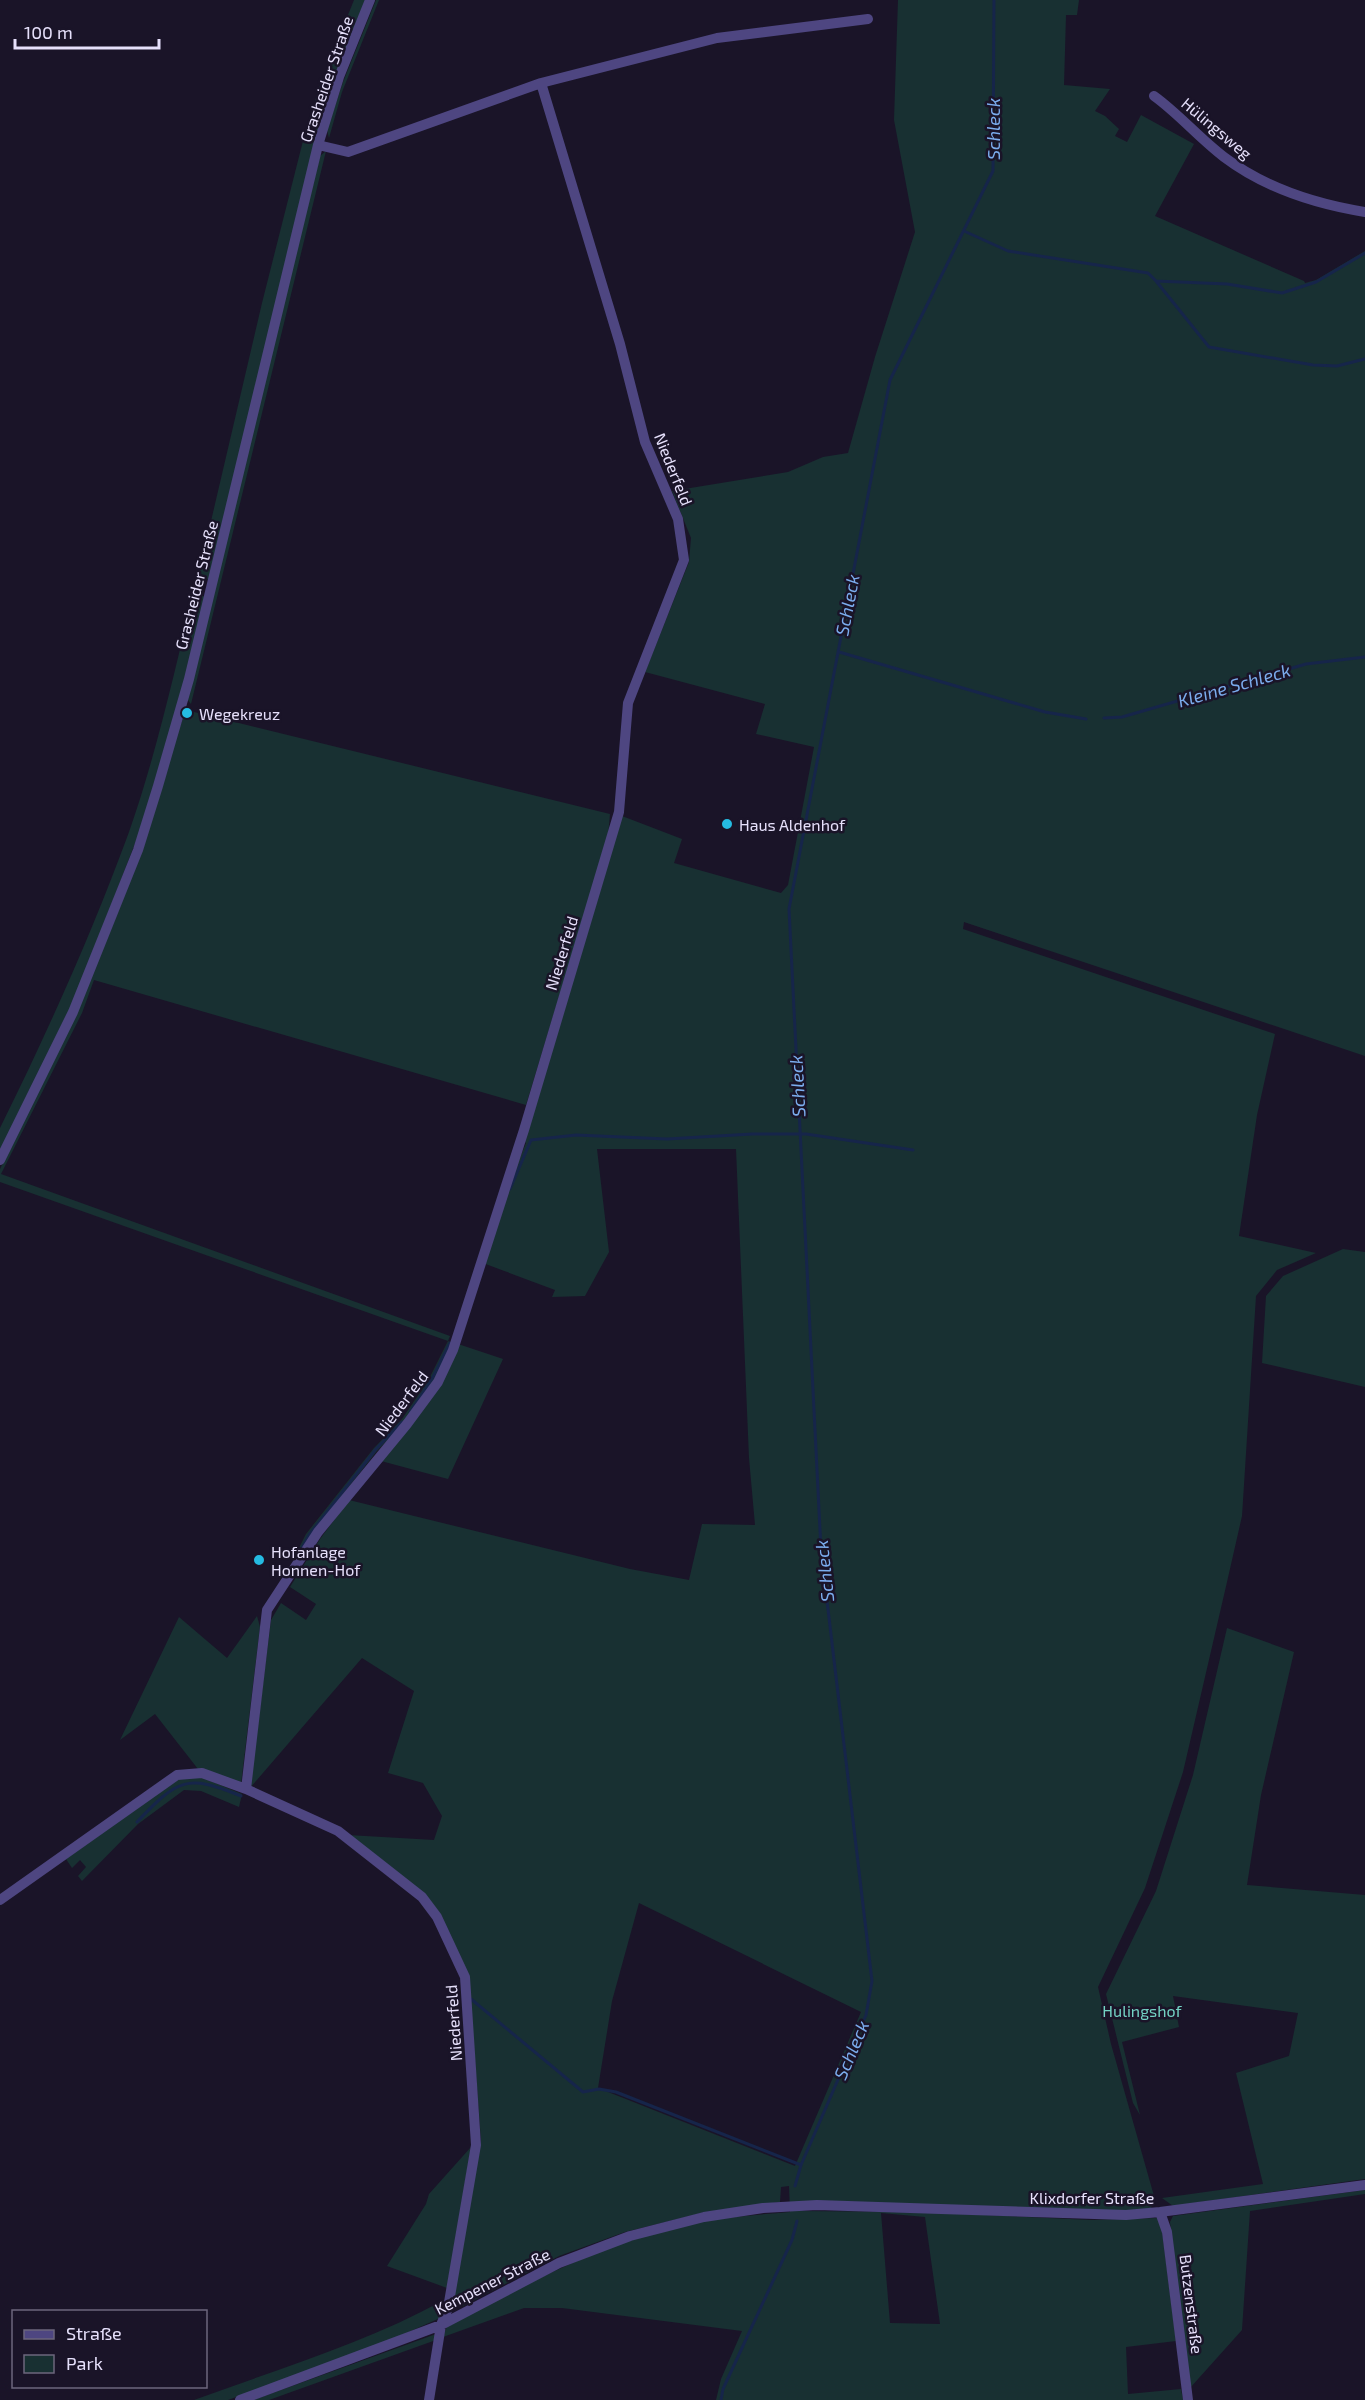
<svg xmlns="http://www.w3.org/2000/svg" width="1365" height="2400" font-family="'Exo 2',sans-serif">
  <style>
    .green { fill: #183032; fill-rule: evenodd }
    .lines { fill: none; stroke-linecap: round; stroke-linejoin: round }
    .stream { stroke: #16254a; stroke-width: 3 }
    .minor { stroke: #4e4681; stroke-width: 10 }
    .poi-dot { fill: #25bbe2; stroke: #1a1428; stroke-width: 2 }
    .labels { text-anchor: middle; dominant-baseline: central; stroke-width: 5; stroke-linejoin: round; paint-order: stroke }
    .street-label { font-size: 16px; fill: #e6e0fb; stroke: #1a1428 }
    .poi-label { font-size: 16px; fill: #e6e0fb; stroke: #1a1428; text-anchor: start }
    .park-label { font-size: 16px; fill: #74d3c5; stroke: #1a1428 }
    .water-label { font-size: 18px; font-style: italic; fill: #7baced; stroke: #1a1428 }
  </style>
  <rect width="100%" height="100%" fill="#1a1428"/>
  <!-- green -->
  <path class="green" d="M 354,0 L 365,0 L 337,71 L 209,579 L 197,581 L 262,303 L 306,129 L 320,85 Z
    M 376,0 L 379,0 L 342,92 L 329,138 L 327,130 L 343,82 Z
    M 898,0 L 1079,0 L 1077,15 L 1066,15 L 1064,85 L 1110,89 L 1095,111 L 1105,116 L 1119,129 L 1115,136 L 1127,142 L 1141,115 L 1194,144 L 1155,216 L 1304,281 L 1305,283 L 1316,280 L 1365,251 L 1365,1056 L 964,922 L 963,929 L 1275,1034 L 1257,1115 L 1239,1236 L 1316,1253 L 1277,1270 L 1256,1296 L 1242,1516 L 1227,1582 L 1183,1772 L 1145,1888 L 1098,1987 L 1111,2044 L 1154,2196 L 1151,2209 L 1111,2211 L 832,2201 L 800,2211 L 917,2212 L 1092,2220 L 1157,2218 L 1161,2223 L 1176,2341 L 1126,2347 L 1128,2394 L 1181,2389 L 1183,2400 L 716,2400 L 721,2379 L 742,2331 L 562,2308 L 524,2308 L 443,2337 L 447,2326 C 531,2281 621,2233 717,2219 C 741,2216 766,2214 790,2212 L 789,2186 L 781,2187 L 780,2202 L 706,2212 L 625,2232 L 559,2256 L 463,2306 L 455,2308 L 452,2303 L 453,2295 L 481,2141 L 470,1994 L 440,1917 L 348,1835 L 434,1840 L 442,1816 L 423,1783 L 388,1773 L 414,1691 L 362,1658 L 250,1788 L 271,1620 L 281,1603 L 306,1620 L 316,1604 L 290,1587 L 320,1539 L 349,1500 L 630,1569 L 689,1580 L 702,1524 L 755,1525 L 749,1458 L 736,1149 L 597,1149 L 609,1252 L 585,1296 L 552,1297 L 555,1290 L 483,1263 L 509,1184 L 526,1143 L 524,1141 L 622,816 L 682,839 L 674,863 L 781,893 L 788,885 L 814,747 L 756,734 L 765,704 L 645,672 L 689,562 L 691,538 L 672,491 L 788,472 L 823,457 L 848,453 L 875,357 L 915,232 L 894,120 ZM 639,1903 L 861,2012 L 795,2166 L 598,2088 L 612,2001 ZM 881,2213 L 925,2217 L 940,2324 L 890,2323 Z
    M 326,151 L 191,704 L 187,699 L 320,156 Z
    M 195,587 L 205,598 L 179,705 L 144,820 L 76,996 L 0,1152 L 0,1128 C 48,1031 92,933 129,832 C 157,752 175,669 195,587 Z
    M 186,710 L 610,814 L 608,836 L 526,1105 L 94,980 L 82,1013 L 1,1174 L 450,1336 L 448,1341 L 452,1343 L 434,1380 L 405,1422 L 377,1451 L 310,1536 L 297,1560 L 294,1558 L 306,1534 L 374,1448 L 402,1419 L 429,1379 L 448,1341 L 0,1182 L 0,1169 L 62,1042 Z
    M 1343,1249 L 1365,1252 L 1365,1387 L 1262,1363 L 1266,1296 L 1283,1276 Z
    M 458,1344 L 503,1359 L 448,1479 L 381,1461 Z
    M 257,1616 L 260,1627 L 241,1784 L 198,1769 L 155,1714 L 120,1740 L 179,1617 L 227,1658 Z
    M 1227,1628 L 1294,1652 L 1261,1795 L 1247,1885 L 1365,1895 L 1365,2179 L 1173,2206 L 1162,2198 L 1263,2184 L 1236,2073 L 1289,2056 L 1298,2013 L 1173,1996 L 1179,2027 L 1122,2042 L 1140,2115 L 1133,2103 L 1106,1994 L 1156,1891 L 1193,1775 Z
    M 201,1777 L 242,1794 L 239,1807 L 201,1791 L 184,1790 L 138,1824 L 82,1881 L 78,1876 L 86,1867 L 80,1860 L 72,1868 L 66,1859 L 180,1778 Z
    M 471,2147 L 447,2288 L 387,2266 L 426,2204 L 429,2194 Z
    M 1365,2190 L 1365,2194 L 1250,2211 L 1242,2330 L 1190,2388 L 1170,2222 L 1173,2216 Z
    M 444,2300 L 440,2318 L 384,2343 L 228,2400 L 194,2400 C 278,2369 366,2343 444,2300 Z
    M 436,2334 L 436,2340 L 269,2400 L 253,2400 Z"/>
  <g class="lines">
    <!-- stream -->
    <path class="stream" d="M 964,231 L 1008,251 L 1148,273 L 1156,281 L 1227,284 L 1282,293 L 1316,282 L 1365,253
      M 1156,281 L 1209,347 L 1313,365 L 1337,366 L 1365,359
      M 839,652 L 1045,712 L 1086,719
      M 1104,718 L 1122,717 L 1306,664 L 1365,657
      M 510,1189 L 531,1140 L 576,1135 L 667,1139 L 752,1134 L 806,1134 L 913,1150
      M 410,1412 L 432,1379 L 450,1343
      M 302,1548 L 309,1535 L 376,1449 L 402,1422
      M 137,1822 C 177,1780 186,1773 241,1796
      M 471,1999 L 583,2092 L 599,2089 L 616,2092 L 801,2165
      M 795,2186 L 801,2165 L 866,2015 L 872,1981 L 821,1550 L 789,909 L 890,380 L 993,171 L 994,0
      M 721,2400 L 723,2389 L 792,2240 L 797,2221"/>
    <!-- minor -->
    <path class="minor" d="M 1154,96 C 1179,114 1199,138 1224,157 C 1265,188 1315,204 1365,212
      M 318,145 L 348,152 L 541,83 L 717,38 L 868,19
      M 0,1160 L 73,1012 L 138,850 L 158,786 L 189,679 L 318,145 L 339,77 L 370,0
      M 0,1900 L 177,1775 L 202,1773 L 246,1789
      M 1160,2212 L 1167,2232 L 1188,2400
      M 240,2400 L 441,2325 L 559,2263 L 630,2236 L 704,2217 L 763,2208 L 817,2205 L 1126,2215 L 1160,2212 L 1365,2185
      M 429,2400 L 441,2325 L 448,2308 L 476,2145 L 465,1977 L 437,1917 L 422,1897 L 338,1831 L 246,1789 L 267,1610 L 318,1532 L 407,1424 L 438,1382 L 453,1350 L 524,1130 L 619,812 L 628,703 L 684,560 L 678,519 L 645,442 L 620,344 L 541,83"/>
  </g>
  <!-- markers -->
  <g class="poi-dot">
    <circle cx="187" cy="713" r="6"/>
    <circle cx="727" cy="824" r="6"/>
    <circle cx="259" cy="1560" r="6"/>
  </g>
  <g class="labels">
    <!-- street labels -->
    <g class="street-label">
      <text transform="translate(326 79) rotate(-71)">Grasheider Straße</text>
      <text transform="translate(1217 128) rotate(40)">Hülingsweg</text>
      <text transform="translate(674 469) rotate(68)">Niederfeld</text>
      <text transform="translate(196 585) rotate(-76)">Grasheider Straße</text>
      <text transform="translate(561 953) rotate(-73)">Niederfeld</text>
      <text transform="translate(401 1403) rotate(-53)">Niederfeld</text>
      <text transform="translate(453 2023) rotate(-94)">Niederfeld</text>
      <text x="1092" y="2197">Klixdorfer Straße</text>
      <text transform="translate(492 2281) rotate(-27)">Kempener Straße</text>
      <text transform="translate(1192 2304) rotate(83)">Butzenstraße</text>
    </g>
    <!-- poi labels -->
    <g class="poi-label">
      <text x="199" y="713">Wegekreuz</text>
      <text x="739" y="824">Haus Aldenhof</text>
      <text x="271" y="1551">Hofanlage<tspan x="271" dy="18">Honnen-Hof</tspan></text>
    </g>
    <!-- park labels -->
    <g class="park-label">
      <text x="1142" y="2010">Hulingshof</text>
    </g>
    <!-- water labels -->
    <g class="water-label">
      <text transform="translate(993 129) rotate(-90)">Schleck</text>
      <text transform="translate(847 605) rotate(-79)">Schleck</text>
      <text transform="translate(1234 685) rotate(-16)">Kleine Schleck</text>
      <text transform="translate(797 1086) rotate(-93)">Schleck</text>
      <text transform="translate(824 1571) rotate(-96)">Schleck</text>
      <text transform="translate(851 2050) rotate(-67)">Schleck</text>
    </g>
  </g>
  <!-- legend -->
  <rect x="12" y="2310" width="195" height="78" fill="#1a1428" stroke="#6c667c" stroke-width="1.5"/>
  <rect x="24" y="2330" width="30" height="9" fill="#4e4681" stroke="#6c667c" stroke-width="1.5"/>
  <text x="66" y="2340" font-size="18" fill="#e6e0fb">Straße</text>
  <rect x="24" y="2355" width="30" height="18" fill="#183032" stroke="#6c667c" stroke-width="1.5"/>
  <text x="66" y="2370" font-size="18" fill="#e6e0fb">Park</text>
  <!-- scale -->
  <path d="M15 39v9h144v-9" fill="none" stroke="#e6e0fb" stroke-width="3"/>
  <text x="24" y="39" font-size="18" fill="#e6e0fb" stroke="#1a1428" stroke-width="4.5" paint-order="stroke">100 m</text>
</svg>
